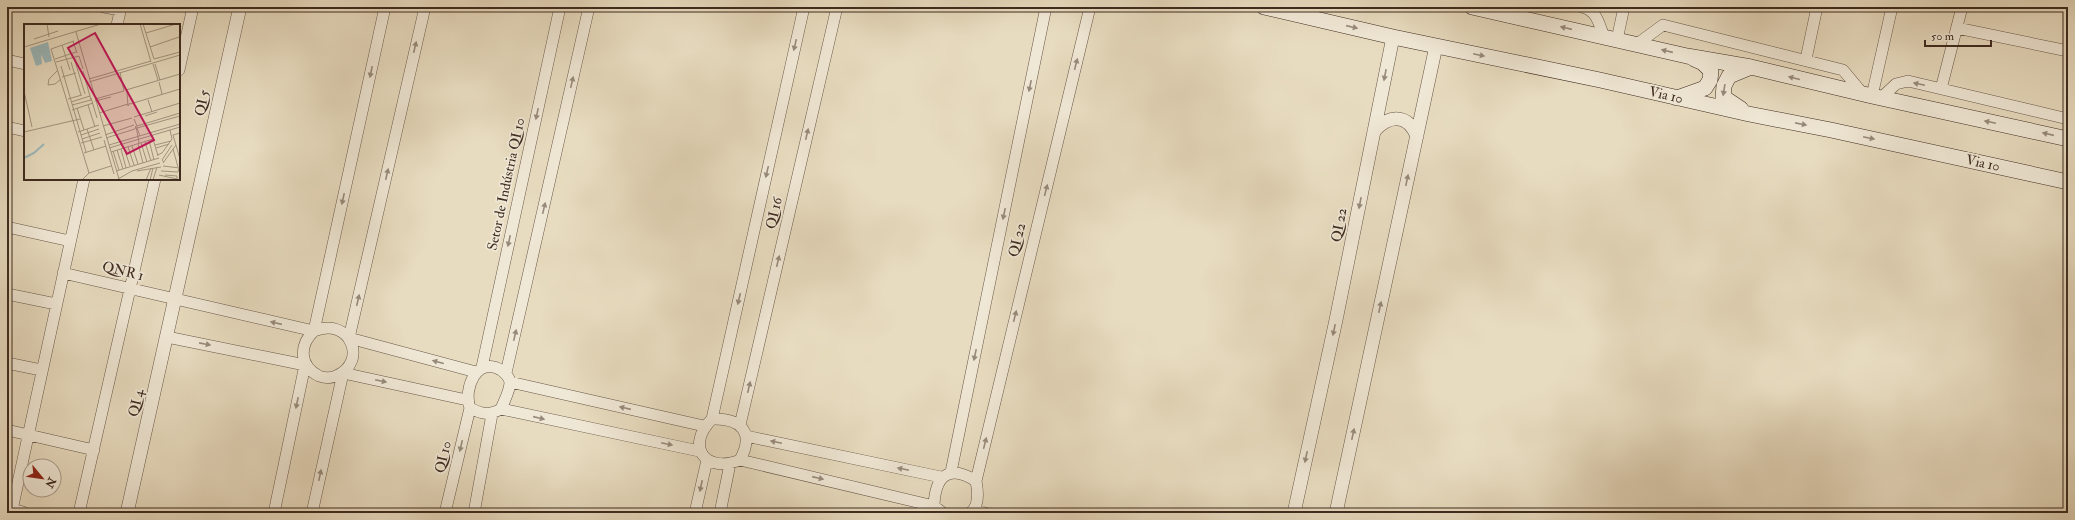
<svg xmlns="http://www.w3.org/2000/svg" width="2075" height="520" font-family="'IM FELL Double Pica',serif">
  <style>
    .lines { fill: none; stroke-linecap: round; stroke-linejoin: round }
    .minor-casing { stroke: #685748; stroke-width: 12 }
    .tertiary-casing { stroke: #685748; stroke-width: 14 }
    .secondary-casing { stroke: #3e2b20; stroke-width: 16 }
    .minor { stroke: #f0e8d6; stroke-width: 11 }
    .tertiary { stroke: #f0e8d6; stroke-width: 13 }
    .secondary { stroke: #f0e8d6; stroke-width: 15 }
    .oneway { fill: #978a7b }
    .labels { text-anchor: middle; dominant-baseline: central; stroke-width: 3.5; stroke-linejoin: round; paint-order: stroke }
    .street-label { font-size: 14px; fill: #3e2b20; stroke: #f0e8d6 }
    .inset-river { fill: none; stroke: #9cb9bd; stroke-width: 2 }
    .inset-road { fill: none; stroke: #a49580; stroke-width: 1 }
    .view { fill: #c2185b; fill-opacity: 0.15; stroke: #c2185b; stroke-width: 2 }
    .inset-edge { fill: none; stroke: #3e2b20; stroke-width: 2 }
  </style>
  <rect width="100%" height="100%" fill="#e8dcc0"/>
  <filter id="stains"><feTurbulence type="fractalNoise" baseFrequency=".005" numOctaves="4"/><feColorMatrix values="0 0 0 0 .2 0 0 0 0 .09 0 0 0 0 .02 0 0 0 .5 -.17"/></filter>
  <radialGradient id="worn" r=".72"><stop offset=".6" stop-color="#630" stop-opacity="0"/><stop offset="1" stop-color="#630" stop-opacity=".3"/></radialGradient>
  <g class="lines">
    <defs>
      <path id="minor" d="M 104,7 L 120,10
        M 425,7 L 349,338 L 476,372
        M 1582,7 C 1597,10 1599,24 1604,37
        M 117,25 L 121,7
        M 1957,28 L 2068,51
        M 1617,40 L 1624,7
        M 1637,44 L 1663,25 L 1843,70 L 1863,94
        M 1806,59 L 1817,7
        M 7,60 L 25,64
        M 179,70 L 193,7
        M 1941,89 L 1962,7
        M 1872,96 L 1892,7
        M 1881,98 L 1896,84 L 1908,81 L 2068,119
        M 7,127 L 25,131
        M 7,227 L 70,241
        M 63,273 L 314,331 C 350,316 369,362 336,376 C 331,378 324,378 319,376 C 299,366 299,345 314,331
        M 7,294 L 56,304
        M 314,331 L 385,7
        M 167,337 L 305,365 L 274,513
        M 7,363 L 41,370
        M 482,367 L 560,7
        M 506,373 L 589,7
        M 510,382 L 704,426
        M 501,409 C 504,401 510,391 510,382 C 509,376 505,373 501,370 C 477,356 463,388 470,408 C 482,414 488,416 501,409 L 699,451
        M 712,419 L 804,7
        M 740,425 L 837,7
        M 7,430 L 94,450
        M 746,436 L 941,477
        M 740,460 C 755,432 741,418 712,419 C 685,446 705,474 740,460 L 934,506
        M 951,472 L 1046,7
        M 976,481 L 1090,7
        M 12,510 L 84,179
        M 973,511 L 985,513
        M 79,513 L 155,179
        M 312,513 L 343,373 L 467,400
        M 445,513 L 470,408
        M 474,513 L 492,414
        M 695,513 L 707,460
        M 720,513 L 730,464
        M 943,513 L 934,506 C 935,477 948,463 976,481 C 978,491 980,506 970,513"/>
      <path id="tertiary" d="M 1374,131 C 1389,115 1407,113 1417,136
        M 7,509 L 23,513
        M 127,513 L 240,7
        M 1294,513 L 1336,320 L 1393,37
        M 1336,513 L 1436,46"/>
      <path id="secondary" d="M 1264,7 L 1393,37 L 1600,80 L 1749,114 L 1831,130 L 2068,182
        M 1472,7 L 1687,56 L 1751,67 L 1872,96 L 2068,139
        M 1677,98 L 1705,88 L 1710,80 L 1711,71 L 1703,63 L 1694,59
        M 1741,109 L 1723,97 L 1724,86 L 1729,76 L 1751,67"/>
    </defs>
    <!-- minor casing -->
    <use href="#minor" class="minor-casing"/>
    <!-- tertiary casing -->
    <use href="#tertiary" class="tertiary-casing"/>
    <!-- secondary casing -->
    <use href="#secondary" class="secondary-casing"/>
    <!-- minor -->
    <use href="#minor" class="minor"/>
    <!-- tertiary -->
    <use href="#tertiary" class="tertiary"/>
    <!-- secondary -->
    <use href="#secondary" class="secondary"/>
  </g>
  <!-- one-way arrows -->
  <defs><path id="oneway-solid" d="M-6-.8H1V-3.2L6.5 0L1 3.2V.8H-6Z"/></defs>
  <g class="oneway">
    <use href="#oneway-solid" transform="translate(1352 27) rotate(13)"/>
    <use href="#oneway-solid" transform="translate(1566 28) rotate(-167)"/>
    <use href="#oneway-solid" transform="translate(795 45) rotate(103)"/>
    <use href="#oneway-solid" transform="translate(415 47) rotate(-77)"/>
    <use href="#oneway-solid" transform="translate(1667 51) rotate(-167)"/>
    <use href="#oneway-solid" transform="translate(1479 55) rotate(12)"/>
    <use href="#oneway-solid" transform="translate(1076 64) rotate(-76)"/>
    <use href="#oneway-solid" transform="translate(371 72) rotate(102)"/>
    <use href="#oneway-solid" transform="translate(1385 75) rotate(101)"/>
    <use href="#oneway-solid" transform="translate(1794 78) rotate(-166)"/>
    <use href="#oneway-solid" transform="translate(572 82) rotate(-77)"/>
    <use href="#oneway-solid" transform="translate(1919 84) rotate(-168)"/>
    <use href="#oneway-solid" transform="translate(1030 86) rotate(102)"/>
    <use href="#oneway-solid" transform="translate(1724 90) rotate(99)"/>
    <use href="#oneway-solid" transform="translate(537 114) rotate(102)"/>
    <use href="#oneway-solid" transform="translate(1990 122) rotate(-168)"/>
    <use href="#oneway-solid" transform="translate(1801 124) rotate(11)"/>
    <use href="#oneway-solid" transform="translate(807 134) rotate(-77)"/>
    <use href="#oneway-solid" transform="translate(2048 134) rotate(-167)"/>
    <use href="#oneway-solid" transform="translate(1869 138) rotate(12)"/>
    <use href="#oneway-solid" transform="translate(767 172) rotate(103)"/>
    <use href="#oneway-solid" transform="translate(387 174) rotate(-77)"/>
    <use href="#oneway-solid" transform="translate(1407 180) rotate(-78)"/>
    <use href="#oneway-solid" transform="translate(1046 190) rotate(-76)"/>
    <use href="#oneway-solid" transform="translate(343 199) rotate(102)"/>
    <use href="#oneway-solid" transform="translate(1360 203) rotate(101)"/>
    <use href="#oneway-solid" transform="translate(544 208) rotate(-77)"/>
    <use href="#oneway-solid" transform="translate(1004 214) rotate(102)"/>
    <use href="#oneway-solid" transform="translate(509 241) rotate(102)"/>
    <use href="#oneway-solid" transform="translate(778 261) rotate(-77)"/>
    <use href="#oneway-solid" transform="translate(739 299) rotate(103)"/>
    <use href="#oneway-solid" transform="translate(358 300) rotate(-77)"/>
    <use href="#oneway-solid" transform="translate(1380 307) rotate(-78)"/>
    <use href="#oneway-solid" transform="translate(1015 316) rotate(-76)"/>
    <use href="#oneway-solid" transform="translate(276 323) rotate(-167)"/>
    <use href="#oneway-solid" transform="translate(1334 330) rotate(102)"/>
    <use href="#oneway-solid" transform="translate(515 335) rotate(-77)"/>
    <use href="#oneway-solid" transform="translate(205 344) rotate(11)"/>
    <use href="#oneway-solid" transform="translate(975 355) rotate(102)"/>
    <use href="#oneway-solid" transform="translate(438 362) rotate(-165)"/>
    <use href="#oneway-solid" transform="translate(381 381) rotate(12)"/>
    <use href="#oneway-solid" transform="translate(749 387) rotate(-77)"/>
    <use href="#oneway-solid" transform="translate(297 403) rotate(102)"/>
    <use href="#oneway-solid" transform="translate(625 408) rotate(-167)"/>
    <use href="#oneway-solid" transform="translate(539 418) rotate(13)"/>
    <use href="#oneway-solid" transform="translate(1353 434) rotate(-78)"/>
    <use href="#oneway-solid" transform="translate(776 442) rotate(-168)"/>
    <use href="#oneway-solid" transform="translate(985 443) rotate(-76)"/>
    <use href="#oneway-solid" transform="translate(667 444) rotate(12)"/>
    <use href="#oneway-solid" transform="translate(461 446) rotate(103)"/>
    <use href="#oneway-solid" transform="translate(1306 457) rotate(102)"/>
    <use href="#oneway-solid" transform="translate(903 469) rotate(-168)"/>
    <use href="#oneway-solid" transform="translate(320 475) rotate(-78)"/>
    <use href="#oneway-solid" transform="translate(818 478) rotate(13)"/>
    <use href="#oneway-solid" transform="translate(701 486) rotate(102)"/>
  </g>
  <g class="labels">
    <!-- street labels -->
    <g class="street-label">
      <text transform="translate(1666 95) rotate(13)">Via 10</text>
      <text transform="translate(202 103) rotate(-78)">QI 5</text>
      <text transform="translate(1983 163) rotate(12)">Via 10</text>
      <text transform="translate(506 184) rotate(-78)">Setor de Indústria QI 10</text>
      <text transform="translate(774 213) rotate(-77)">QI 16</text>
      <text transform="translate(1339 225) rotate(-79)">QI 22</text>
      <text transform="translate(1017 240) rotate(-76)">QI 22</text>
      <text transform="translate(123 271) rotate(14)">QNR 1</text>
      <text transform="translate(136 403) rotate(-77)">QI 4</text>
      <text transform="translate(443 457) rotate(-77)">QI 10</text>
    </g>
  </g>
  <!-- overview -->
  <g transform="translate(24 24)">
    <rect width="156" height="156" fill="#e8dcc0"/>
    <path d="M 24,18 L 28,37 L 21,39 L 17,30 L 18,40 L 12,42 L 6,24 Z" fill="#9cb9bd"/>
    <path class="inset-river" d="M 0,134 L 10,129 L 20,120"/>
    <path class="inset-road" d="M 23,0 L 25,13M 116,0 L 127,38M 119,0 L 130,35 L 156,28 L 156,30M 52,8 L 95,155M 122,9 L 152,0M 10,15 L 34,7M 49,17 L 53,29M 50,17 L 27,25 L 65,149M 38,21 L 46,46M 0,23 L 77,0M 126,23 L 155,13M 55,32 L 59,45M 31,35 L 52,28M 51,37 L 61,70M 32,38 L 55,32M 47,38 L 57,71M 129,40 L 134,56M 131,40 L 136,56M 37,42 L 62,128M 34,46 L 25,55 L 24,61 L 31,60 L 37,55M 59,47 L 67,76M 96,48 L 100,67M 38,53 L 52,49M 65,55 L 127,37M 65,58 L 156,31M 135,58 L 138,70M 102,66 L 156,50M 0,67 L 8,103M 103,68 L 104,82 L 106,79M 67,74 L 73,94M 44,75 L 58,71M 71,75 L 100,67M 124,76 L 128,88M 71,77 L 87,73M 47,78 L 66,72M 106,80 L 156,65M 48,81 L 67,76M 64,81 L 71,103M 53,84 L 60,106M 48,86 L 69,79M 75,89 L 104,80M 121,92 L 133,88M 110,93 L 156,79M 110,95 L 113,102 L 156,89M 79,102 L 108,94M 63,105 L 70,126M 0,108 L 56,95M 54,108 L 75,101M 156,109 L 149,111 L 156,135M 57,111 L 75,105M 81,111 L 110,101M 116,112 L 113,104 L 156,92M 82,114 L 111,105 L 112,102 L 115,119M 58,115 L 76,109M 129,115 L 134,132M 80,116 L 90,150M 125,116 L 130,136M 121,118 L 127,137M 57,119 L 78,113M 117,119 L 123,138M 114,120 L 119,139M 85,121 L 156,100M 131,121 L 147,117M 108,122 L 114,140M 104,123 L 110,141M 85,124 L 146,106M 100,124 L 106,142M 132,124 L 145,120M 97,125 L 102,144M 149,125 L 154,143M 93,126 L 99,145M 89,127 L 95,146M 87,128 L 129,115M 60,129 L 82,122M 133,131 L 138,129 L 148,115 L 146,106 L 156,103M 140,138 L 138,136 L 148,121M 139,139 L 152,121M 139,142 L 156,144M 92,147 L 135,134M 113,147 L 137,143M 137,147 L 154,148 L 155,144M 135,151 L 153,155 L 153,152 L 141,151M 94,155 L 108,147 L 136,139M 58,156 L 65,149 L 87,142M 122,156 L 127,144M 126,156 L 129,144M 129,156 L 133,143"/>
    <path class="view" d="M 71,9 L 130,116 L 103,130 L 44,24 Z"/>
    <rect width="156" height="156" class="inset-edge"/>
  </g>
  <!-- margin -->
  <rect width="2075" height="520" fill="none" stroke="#e8dcc0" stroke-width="24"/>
  <rect x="8" y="8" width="2059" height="504" fill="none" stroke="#3e2b20" stroke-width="2"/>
  <rect x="12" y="12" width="2051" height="496" fill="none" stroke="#3e2b20"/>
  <!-- north arrow -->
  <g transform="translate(42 478) rotate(119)"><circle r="19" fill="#f0e8d6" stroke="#a99c8d"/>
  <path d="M0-3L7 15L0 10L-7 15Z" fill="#8f2418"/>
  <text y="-6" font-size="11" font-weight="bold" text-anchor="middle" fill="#3e2b20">N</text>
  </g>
  <!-- scale -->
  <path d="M1925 40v6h66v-6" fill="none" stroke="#3e2b20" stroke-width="2"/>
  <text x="1931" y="40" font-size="12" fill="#3e2b20" stroke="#f0e8d6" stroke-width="3" paint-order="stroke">50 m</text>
  <rect width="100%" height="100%" filter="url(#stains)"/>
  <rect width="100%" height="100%" fill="url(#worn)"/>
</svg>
